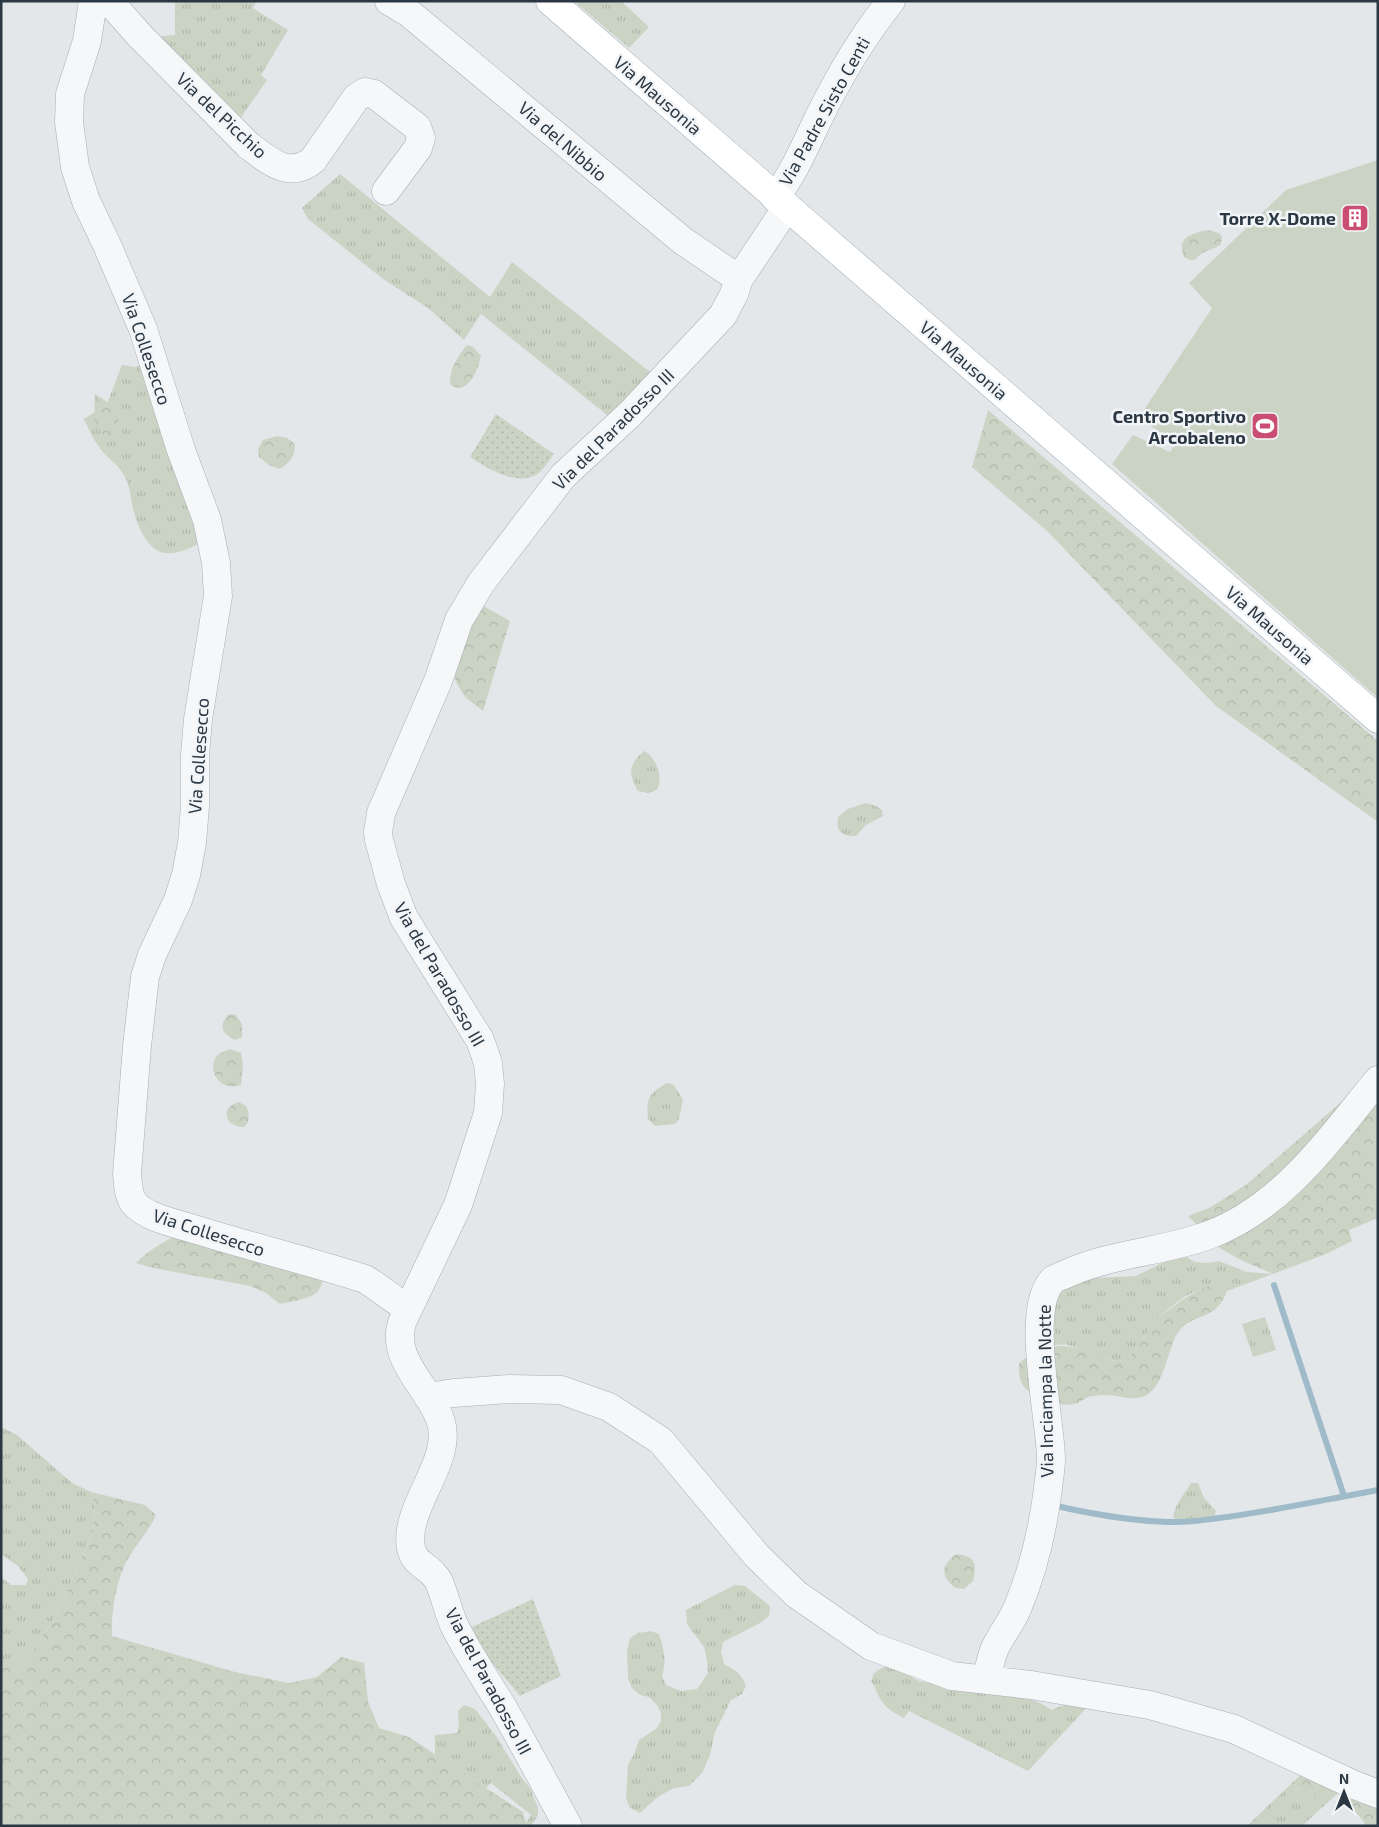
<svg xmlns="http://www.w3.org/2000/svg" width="1379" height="1827" font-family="'Exo 2',sans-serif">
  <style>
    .grass { fill: url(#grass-tufts) }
    .forest { fill: url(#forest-crowns) }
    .park { fill: #cbd4c4 }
    .garden { fill: url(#garden-dots) }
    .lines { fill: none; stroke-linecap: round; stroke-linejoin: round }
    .stream { stroke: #9fbac9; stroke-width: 6 }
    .minor-casing { stroke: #a8afb4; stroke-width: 29 }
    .major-casing { stroke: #a2adb6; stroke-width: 29 }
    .minor { stroke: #f5f7f9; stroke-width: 28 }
    .major { stroke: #fff; stroke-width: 28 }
    .labels { text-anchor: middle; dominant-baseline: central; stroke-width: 5; stroke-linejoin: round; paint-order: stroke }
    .street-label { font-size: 18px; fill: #2b3742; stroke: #f2f5f8 }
    .poi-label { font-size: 18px; font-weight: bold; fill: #2b3742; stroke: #f2f5f8; text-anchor: end }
  </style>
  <defs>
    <pattern id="grass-tufts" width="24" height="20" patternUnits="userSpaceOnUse" patternTransform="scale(1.25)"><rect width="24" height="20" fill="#cbd4c4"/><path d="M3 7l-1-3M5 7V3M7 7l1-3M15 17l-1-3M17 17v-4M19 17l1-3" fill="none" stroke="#aeb7aa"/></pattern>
    <pattern id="forest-crowns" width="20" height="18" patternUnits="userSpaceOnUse" patternTransform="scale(1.25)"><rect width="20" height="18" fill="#cbd4c4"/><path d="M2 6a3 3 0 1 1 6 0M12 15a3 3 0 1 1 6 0" fill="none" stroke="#aeb7aa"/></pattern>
    <pattern id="garden-dots" width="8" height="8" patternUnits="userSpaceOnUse" patternTransform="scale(1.25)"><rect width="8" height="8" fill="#cbd4c4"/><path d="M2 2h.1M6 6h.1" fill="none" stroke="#aeb7aa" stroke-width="1.8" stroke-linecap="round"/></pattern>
  </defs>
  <rect width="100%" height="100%" fill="#e3e7ea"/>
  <!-- grass -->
  <path class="grass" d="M 175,1 L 257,1 L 253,8 L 288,30 L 261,75 L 267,80 L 237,123 L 152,37 L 175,35 Z
    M 574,1 L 621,1 L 649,27 L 629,48 Z
    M 340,174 L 490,297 L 512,262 L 655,376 L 612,419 L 481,314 L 464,340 L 428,308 L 383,279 L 308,219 L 302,208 Z
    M 142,364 L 184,486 L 199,543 C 188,550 171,557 158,551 C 145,544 136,522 133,508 C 130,496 130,483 122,472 C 117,464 109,459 103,452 C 95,443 89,430 84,419 L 107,404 L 122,365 L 135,367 Z
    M 644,751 C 656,757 664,777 657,790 L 648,793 L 638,791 C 628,773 628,765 644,751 Z
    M 866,803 L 876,806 L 882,810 L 883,816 L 866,825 L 856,836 C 843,837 835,831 838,817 L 848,809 Z
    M 667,1083 L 674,1085 L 683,1100 L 679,1119 L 675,1124 L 655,1126 L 648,1119 C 646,1098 649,1093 667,1083 Z
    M 1176,1256 L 1185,1256 L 1195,1262 L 1207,1263 L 1219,1261 L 1247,1272 L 1273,1274 L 1227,1291 L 1221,1285 C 1212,1288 1201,1289 1192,1293 C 1178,1299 1165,1312 1155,1322 C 1143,1334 1138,1357 1120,1361 C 1111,1363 1080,1348 1068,1345 C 1062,1344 1055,1345 1049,1346 L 1046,1316 L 1062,1291 L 1078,1281 L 1094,1278 L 1136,1276 Z
    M 1265,1317 L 1276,1350 L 1253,1357 L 1242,1324 Z
    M 1,1427 L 17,1435 L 72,1483 L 91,1492 L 95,1506 L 93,1532 L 56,1616 L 30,1655 L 15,1668 L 1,1668 L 1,1577 L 11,1585 L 26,1585 L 28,1579 L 18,1566 L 1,1554 Z
    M 1191,1483 L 1198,1483 L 1204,1498 L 1216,1511 L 1214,1518 C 1201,1524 1184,1526 1173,1517 C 1175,1503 1185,1494 1191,1483 Z
    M 735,1585 L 745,1586 L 770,1606 L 769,1616 L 760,1623 L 723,1642 L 721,1652 L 724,1664 C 735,1670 742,1674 746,1686 L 742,1694 L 731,1700 L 715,1732 L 710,1755 L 702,1773 L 689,1786 L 674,1788 L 659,1796 L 640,1813 L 630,1808 L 626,1798 L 628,1765 L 634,1754 L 639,1740 L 657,1728 L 661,1721 L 661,1713 L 657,1705 L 649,1697 L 640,1695 L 632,1688 L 628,1679 L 627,1651 L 630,1638 L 638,1633 L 651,1631 L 659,1634 C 664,1649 667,1661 662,1676 L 666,1685 L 681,1691 L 697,1689 L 708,1673 L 707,1660 L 704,1647 L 687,1624 L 686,1610 Z
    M 885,1666 C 905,1666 910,1680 924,1682 C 953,1687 1031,1691 1051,1710 L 1075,1701 L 1093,1701 L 1028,1771 L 909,1711 L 904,1718 C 897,1714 888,1710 883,1703 C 878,1697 876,1688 871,1681 L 874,1673 Z
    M 464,1705 L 475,1709 L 496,1736 L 521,1777 L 530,1788 L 538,1808 L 538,1815 L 531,1826 L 527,1826 L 526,1823 L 531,1815 L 491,1783 L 486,1788 L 435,1755 L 435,1735 L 457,1733 L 459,1724 L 458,1711 Z
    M 1294,1781 L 1299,1795 L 1312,1801 L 1319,1782 L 1339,1784 L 1338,1793 L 1302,1826 L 1247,1826 Z"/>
  <!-- forest -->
  <path class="forest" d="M 1208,230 L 1219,233 L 1222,237 L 1221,244 C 1210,253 1206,247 1195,260 L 1190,260 L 1184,257 C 1176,236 1192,234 1208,230 Z
    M 467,345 L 473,347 L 481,356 C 478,370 467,398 450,384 C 449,369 458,356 467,345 Z
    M 95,394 C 111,403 121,414 119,433 L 114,437 L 103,434 L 94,421 Z
    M 988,410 L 1378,741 L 1378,822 L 1216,706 L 1047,531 L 972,467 Z
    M 277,436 L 287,438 L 295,444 C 295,457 290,462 280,469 L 269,465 L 259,457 L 258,449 L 263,440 Z
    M 464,595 L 510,621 L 483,711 L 465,697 L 457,684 L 452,670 Z
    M 229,1014 L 236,1015 L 242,1024 L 242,1037 L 236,1040 C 223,1035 217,1026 229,1014 Z
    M 230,1049 L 241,1053 L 243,1063 L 241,1085 C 237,1086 232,1087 229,1086 C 216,1084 209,1068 216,1057 C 219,1053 225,1051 230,1049 Z
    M 1378,1070 L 1378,1218 L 1349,1230 L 1352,1241 L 1326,1254 L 1273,1274 L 1243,1261 L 1221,1249 L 1188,1216 L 1211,1207 L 1247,1184 Z
    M 239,1102 L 246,1106 C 250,1114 250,1121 244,1127 C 225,1128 219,1107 239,1102 Z
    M 188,1229 L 324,1278 C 322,1283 320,1290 316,1293 C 310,1299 288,1302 280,1304 L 266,1293 L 250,1286 L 153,1268 L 136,1263 C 150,1248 170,1239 188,1229 Z
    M 1211,1285 L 1222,1285 L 1227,1291 C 1215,1324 1191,1311 1177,1334 C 1168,1349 1164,1385 1147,1395 C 1133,1403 1118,1394 1103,1395 C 1098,1395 1092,1396 1088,1397 C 1083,1399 1080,1403 1074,1404 C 1059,1407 1036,1400 1025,1388 C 1019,1382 1019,1372 1019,1363 C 1046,1340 1069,1343 1100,1356 C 1107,1359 1114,1363 1122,1360 C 1139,1354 1143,1335 1154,1323 C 1171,1306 1189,1294 1211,1285 Z
    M 91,1492 L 145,1505 L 156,1515 C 149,1531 138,1542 129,1557 C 116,1579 111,1611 112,1636 L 235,1672 L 289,1683 L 317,1677 L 341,1657 L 364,1663 L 368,1702 L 379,1728 L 409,1737 L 486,1788 L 523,1812 L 527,1826 L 1,1826 L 1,1668 L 15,1668 L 30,1655 L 56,1616 L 93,1532 L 95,1506 Z
    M 956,1554 C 976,1556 977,1564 973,1581 L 964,1589 L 955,1588 C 940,1575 941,1566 956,1554 Z
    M 1308,1768 L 1319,1782 L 1312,1801 L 1299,1795 L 1294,1781 Z
    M 1339,1784 L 1378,1797 L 1378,1826 L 1366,1826 C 1358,1807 1337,1810 1339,1784 Z"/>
  <!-- park -->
  <path class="park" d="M 1378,160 L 1378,698 L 1112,464 L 1133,435 L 1170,452 L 1175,444 L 1139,417 L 1212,308 L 1189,283 L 1286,190 Z"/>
  <!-- garden -->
  <path class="garden" d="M 496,414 L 554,454 C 549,460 543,471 536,475 C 515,486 487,468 470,457 Z
    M 533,1599 L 561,1676 L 520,1696 L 465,1630 Z"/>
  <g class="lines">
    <!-- stream -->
    <path class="stream" d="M 1274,1285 L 1344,1496
      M 1061,1507 C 1097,1515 1134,1521 1170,1522 C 1189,1523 1209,1519 1227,1517 C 1278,1510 1328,1499 1378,1490"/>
    <defs>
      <path id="minor" d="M 93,1 L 87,41 L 70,94 L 69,122 L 75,167 L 86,201 L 107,245 L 143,329 L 181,450 L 207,520 L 216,563 L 218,596 L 198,719 L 195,755 L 195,806 L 192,843 L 186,875 L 178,900 L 152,955 L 145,977 L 137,1046 L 127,1174 C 128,1183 128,1195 134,1203 C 146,1218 179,1224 197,1230 C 252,1247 309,1261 365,1279 C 380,1288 393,1300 408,1308
        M 109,1 L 141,37 L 248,145 C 268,160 289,180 313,160 L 356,98 L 365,92 L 374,94 L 417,127 L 421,138 L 418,148 L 386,191
        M 389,1 L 409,13 L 683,241 L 739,279
        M 775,198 C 795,172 807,141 821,113 C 841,73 863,36 891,1
        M 428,1397 L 454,1393 L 509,1389 L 561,1390 L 609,1407 L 661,1441 L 757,1556 L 796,1594 L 871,1646 L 952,1676 L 1031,1685 L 1150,1705 L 1234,1729 L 1352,1784 L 1378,1794
        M 987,1680 C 989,1669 990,1659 995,1648 C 1001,1635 1011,1623 1017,1609 C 1033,1571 1043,1529 1048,1488 C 1049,1478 1051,1468 1051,1459 C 1051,1421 1024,1307 1053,1280 C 1057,1277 1064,1275 1068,1273 C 1113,1253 1163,1252 1209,1235 C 1283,1207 1329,1139 1378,1080
        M 568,1826 C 546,1786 525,1746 502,1706 C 486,1680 468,1653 454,1625 C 448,1611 445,1596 439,1582 C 433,1568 414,1565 411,1548 C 403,1508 453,1462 441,1422 C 430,1387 388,1359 403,1320 L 458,1205 L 488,1113 L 490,1084 L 488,1063 L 480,1040 L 404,918 L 391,884 L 379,840 L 378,832 L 381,813 L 438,681 L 459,620 L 481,583 L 563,476 L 630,414 L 723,315 L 734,294 L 739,279 L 787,207"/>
      <path id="major" d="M 550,1 C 825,241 1103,478 1378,719"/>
    </defs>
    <!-- minor casing -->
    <use href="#minor" class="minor-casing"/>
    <!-- major casing -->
    <use href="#major" class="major-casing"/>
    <!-- minor -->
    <use href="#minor" class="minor"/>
    <!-- major -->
    <use href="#major" class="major"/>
  </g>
  <!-- icons -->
  <defs>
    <symbol id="building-square" viewBox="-11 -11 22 22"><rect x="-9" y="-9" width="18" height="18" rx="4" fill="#ca4d73" stroke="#f2f5f8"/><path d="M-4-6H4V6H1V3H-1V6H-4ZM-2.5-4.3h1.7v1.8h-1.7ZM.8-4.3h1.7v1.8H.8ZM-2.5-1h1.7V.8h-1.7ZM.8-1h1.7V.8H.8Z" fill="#fff"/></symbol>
    <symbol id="stadium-square" viewBox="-11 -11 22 22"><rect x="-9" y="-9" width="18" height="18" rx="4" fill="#ca4d73" stroke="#f2f5f8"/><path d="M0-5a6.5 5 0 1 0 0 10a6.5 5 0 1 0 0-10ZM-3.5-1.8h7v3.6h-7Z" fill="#fff"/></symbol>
  </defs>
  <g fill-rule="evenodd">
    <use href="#building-square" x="1339" y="202" width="32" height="32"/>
    <use href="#stadium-square" x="1249" y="410" width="32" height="32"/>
  </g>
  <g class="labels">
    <!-- street labels -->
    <g class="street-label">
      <text transform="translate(658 95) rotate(41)">Via Mausonia</text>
      <text transform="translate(824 111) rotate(-61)">Via Padre Sisto Centi</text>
      <text transform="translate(222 115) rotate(43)">Via del Picchio</text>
      <text transform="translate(563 141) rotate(41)">Via del Nibbio</text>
      <text transform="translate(147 349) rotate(71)">Via Collesecco</text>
      <text transform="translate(964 360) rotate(41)">Via Mausonia</text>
      <text transform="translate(613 429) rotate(-45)">Via del Paradosso III</text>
      <text transform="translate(1270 625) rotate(41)">Via Mausonia</text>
      <text transform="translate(198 756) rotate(-86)">Via Collesecco</text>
      <text transform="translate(440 974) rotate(60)">Via del Paradosso III</text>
      <text transform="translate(209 1232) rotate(18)">Via Collesecco</text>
      <text transform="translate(1045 1391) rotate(-91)">Via Inciampa la Notte</text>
      <text transform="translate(489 1681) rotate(62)">Via del Paradosso III</text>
    </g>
    <!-- poi labels -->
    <g class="poi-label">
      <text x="1336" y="218">Torre X-Dome</text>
      <text x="1246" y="416">Centro Sportivo<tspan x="1246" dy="21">Arcobaleno</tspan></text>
    </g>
  </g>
  <!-- border -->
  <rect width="1379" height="1827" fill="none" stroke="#2b3742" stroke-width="5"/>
  <!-- north arrow -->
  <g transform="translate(1344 1792)" stroke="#f2f5f8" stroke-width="4" paint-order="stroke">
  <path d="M0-4L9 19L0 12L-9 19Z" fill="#2b3742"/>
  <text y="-8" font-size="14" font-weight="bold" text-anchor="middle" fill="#2b3742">N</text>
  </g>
</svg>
